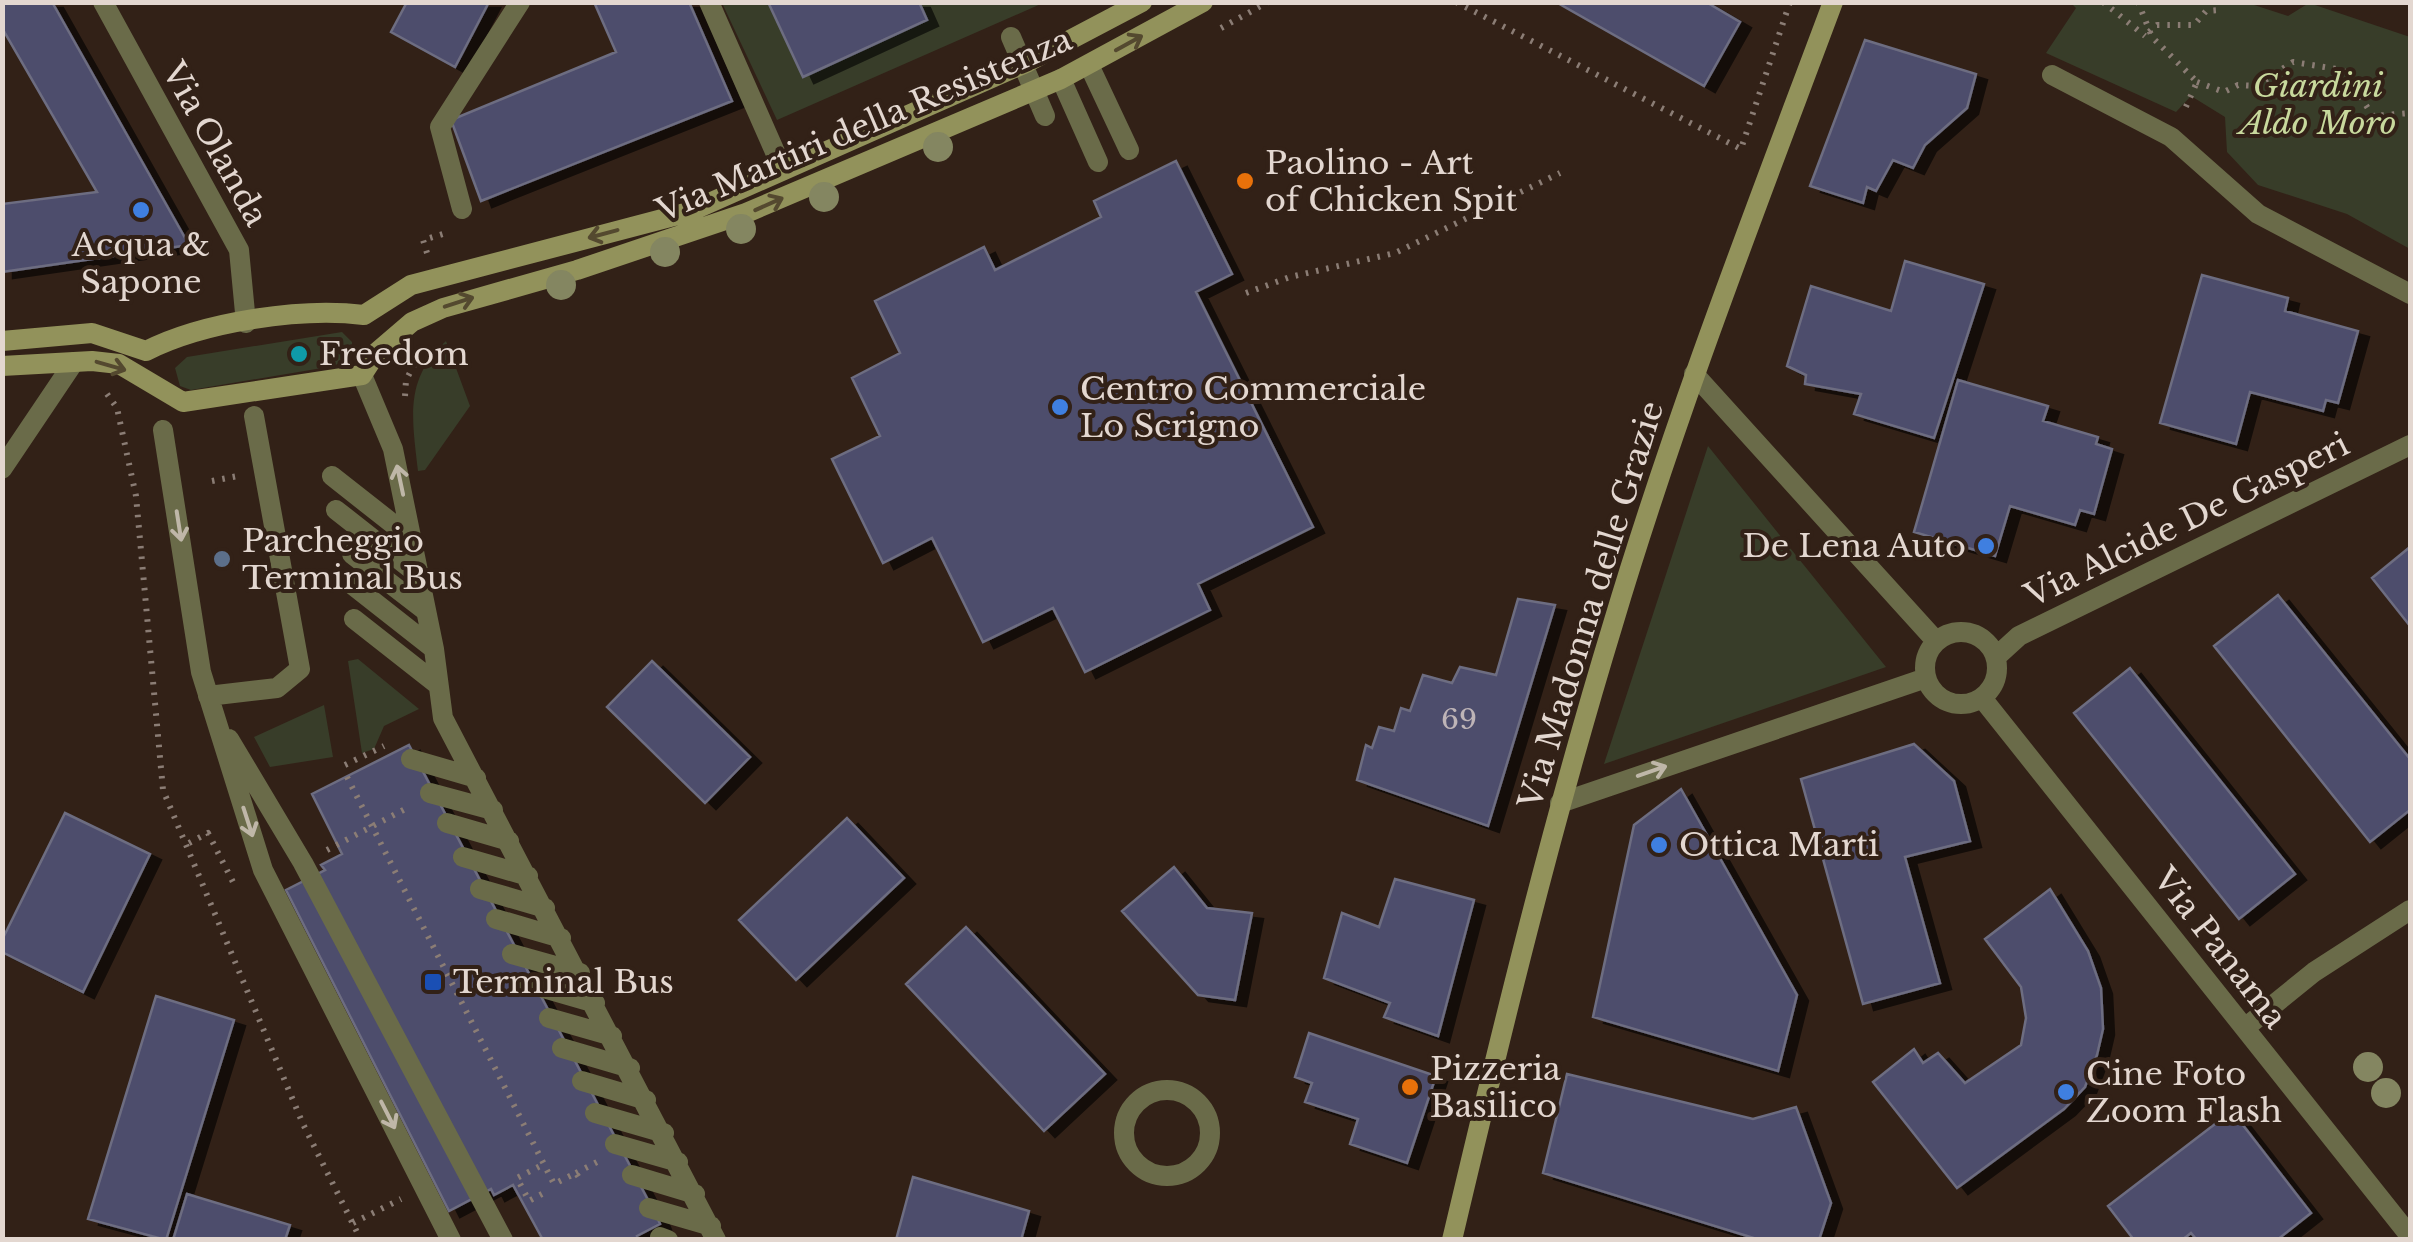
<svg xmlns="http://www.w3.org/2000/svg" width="2413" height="1242" font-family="'Libre Baskerville',serif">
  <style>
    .green { fill: #383d29 }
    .building { fill: #4e4d6c; stroke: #6d6d81; stroke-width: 2.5; filter: url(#shadow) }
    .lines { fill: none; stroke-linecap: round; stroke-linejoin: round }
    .path { stroke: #8b7d75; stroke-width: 6; stroke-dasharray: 2.5 8; stroke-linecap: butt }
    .service { stroke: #6a6b49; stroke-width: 20 }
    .pedestrian { stroke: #6a6b49; stroke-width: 20 }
    .minor { stroke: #6a6b49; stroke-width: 20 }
    .secondary { stroke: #92925b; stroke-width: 20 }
    .tree { fill: #848661 }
    .oneway { stroke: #54492f }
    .oneway2 { stroke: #bfb7a8 }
    .food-dot { fill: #e8710a; stroke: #322117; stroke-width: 4 }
    .shop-dot { fill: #3f7fe0; stroke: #322117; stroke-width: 4 }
    .culture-dot { fill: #0f9aa8; stroke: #322117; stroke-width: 4 }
    .service-dot { fill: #5c6f8a; stroke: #322117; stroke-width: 4 }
    .transit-dot { fill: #1a4fb4; stroke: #322117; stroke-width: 4 }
    .labels { text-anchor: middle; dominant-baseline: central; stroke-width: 8; stroke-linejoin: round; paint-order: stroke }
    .number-label { font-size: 28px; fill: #beb4b7 }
    .park-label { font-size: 32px; font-style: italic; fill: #c8d99d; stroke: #322117 }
    .street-label { font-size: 32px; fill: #e3d7d0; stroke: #322117 }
    .poi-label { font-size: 32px; fill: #e3d7d0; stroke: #322117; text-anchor: start }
  </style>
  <defs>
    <filter id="shadow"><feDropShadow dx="11" dy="6" stdDeviation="0" flood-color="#0009"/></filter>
  </defs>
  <rect width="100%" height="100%" fill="#322117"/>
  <!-- green -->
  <path class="green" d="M 722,3 L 1043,3 L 777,120 Z
    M 2071,3 L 2248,3 L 2288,16 L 2309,3 L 2410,37 L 2410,249 L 2347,214 L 2258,185 L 2227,152 L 2225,117 L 2191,96 L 2176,112 L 2046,53 L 2076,8 Z
    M 342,332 L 352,342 L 352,355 L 334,366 L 191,390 L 180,386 L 175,368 L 187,357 Z
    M 446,341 L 470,406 L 425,470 L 418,471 C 412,418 404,379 446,341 Z
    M 1708,446 L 1886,667 L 1604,764 Z
    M 358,659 L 419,709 L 384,726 L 374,749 L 362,753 L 348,661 Z
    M 324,705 L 333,757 L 270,767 L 254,737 Z"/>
  <!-- building -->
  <path class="building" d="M 2,2 L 52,2 L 189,245 L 2,272 L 2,204 L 97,192 L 2,28 Z
    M 407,2 L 489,2 L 455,67 L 391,32 Z
    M 594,2 L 689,2 L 732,101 L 481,201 L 451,120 L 616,52 Z
    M 768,2 L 919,2 L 927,20 L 803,77 Z
    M 1556,2 L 1706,2 L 1740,22 L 1704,86 Z
    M 1865,40 L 1976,74 L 1967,108 L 1925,145 L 1913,168 L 1893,160 L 1876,191 L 1867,187 L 1863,203 L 1810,186 Z
    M 1176,161 L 1232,274 L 1196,292 L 1313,527 L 1198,584 L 1210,610 L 1085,672 L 1053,608 L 983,642 L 932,538 L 883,563 L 832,459 L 880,436 L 852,378 L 900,353 L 875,301 L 984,247 L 995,270 L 1101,217 L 1094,201 Z
    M 1905,261 L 1984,284 L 1934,438 L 1854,414 L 1861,394 L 1805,384 L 1806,375 L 1787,366 L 1811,286 L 1891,311 Z
    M 2202,275 L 2288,298 L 2285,311 L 2358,331 L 2338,403 L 2326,400 L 2323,411 L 2250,392 L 2236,444 L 2160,423 Z
    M 1958,380 L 2048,406 L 2043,421 L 2098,437 L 2096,444 L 2112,449 L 2094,514 L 2080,510 L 2075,525 L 2010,506 L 1995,556 L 1914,532 Z
    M 2410,547 L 2410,626 L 2372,578 Z
    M 2278,595 L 2410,759 L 2410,810 L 2370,842 L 2214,646 Z
    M 1518,599 L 1555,605 L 1488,826 L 1357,780 L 1366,745 L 1372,748 L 1379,727 L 1394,731 L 1401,708 L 1410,711 L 1423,675 L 1452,683 L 1460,667 L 1496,675 Z
    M 652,661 L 750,757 L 705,803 L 607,707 Z
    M 2130,668 L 2295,874 L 2239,919 L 2074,713 Z
    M 1914,744 L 1954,781 L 1970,841 L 1905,857 L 1940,983 L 1863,1004 L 1801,779 Z
    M 409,745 L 658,1219 L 660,1224 L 637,1236 L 639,1240 L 543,1240 L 513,1185 L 494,1195 L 491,1189 L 449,1211 L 286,890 L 325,870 L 321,865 L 342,854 L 312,794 Z
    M 1681,789 L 1797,995 L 1778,1071 L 1593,1017 L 1634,825 Z
    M 65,813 L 150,854 L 83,992 L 2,952 L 2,940 Z
    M 847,818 L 904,878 L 796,980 L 739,920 Z
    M 1174,867 L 1207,908 L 1252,913 L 1235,1000 L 1198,995 L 1122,911 Z
    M 1395,879 L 1474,900 L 1438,1036 L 1384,1017 L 1390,1003 L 1324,978 L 1342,913 L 1379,927 Z
    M 2050,889 L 2088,951 L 2101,988 L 2103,1029 L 2097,1055 L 2085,1087 L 2064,1109 L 1957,1188 L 1873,1082 L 1914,1049 L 1923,1063 L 1938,1053 L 1965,1083 L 2021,1045 L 2026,1018 L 2021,987 L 1985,939 Z
    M 966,927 L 1105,1074 L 1044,1131 L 906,984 Z
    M 156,996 L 234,1020 L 166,1240 L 88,1219 Z
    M 1309,1033 L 1436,1076 L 1407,1163 L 1350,1144 L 1358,1119 L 1305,1102 L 1312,1083 L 1295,1077 Z
    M 1567,1074 L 1753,1119 L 1796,1107 L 1831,1203 L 1819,1240 L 1760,1240 L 1543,1173 Z
    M 2232,1111 L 2311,1213 L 2277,1240 L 2197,1240 L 2191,1233 L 2182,1240 L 2134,1240 L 2108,1206 Z
    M 913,1177 L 1029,1211 L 1021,1240 L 896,1240 Z
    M 187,1194 L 290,1225 L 285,1240 L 173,1240 Z"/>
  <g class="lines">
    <!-- path -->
    <path class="path" d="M 1456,2 L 1741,149 L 1790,2
      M 2103,2 L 2145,36
      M 2138,2 L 2152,37 L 2197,82 L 2184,111
      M 1221,28 L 1268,2
      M 2149,32 L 2157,25 L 2194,25 L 2206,11 L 2219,10
      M 2197,82 L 2224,92 L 2238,85 L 2256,86 L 2293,62 L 2343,70 L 2373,116 L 2410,113
      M 427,253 L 423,240 L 446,233
      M 1246,293 L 1290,277 L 1395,253 L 1560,173
      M 107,394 L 117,408 L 136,496 L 163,790 L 303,1124 L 361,1240
      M 405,396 L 406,380 L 419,356
      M 212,481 L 238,476
      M 345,765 L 384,746
      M 347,777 L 554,1184 L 576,1173 L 581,1181
      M 189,843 L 208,833 L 233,882
      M 327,850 L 409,807
      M 576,1173 L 597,1162
      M 542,1194 L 529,1201 L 517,1178 L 544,1164
      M 353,1223 L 401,1199"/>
    <!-- service -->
    <path class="service" d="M 1089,65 L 1129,150
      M 2052,75 L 2171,137 L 2258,214 L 2410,294
      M 1061,79 L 1098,162
      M 362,375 L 393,449 L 434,649 L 443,718 L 716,1240
      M 163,430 L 201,672 L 263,870 L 451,1240
      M 2,469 L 74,362
      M 332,476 L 412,539
      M 336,510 L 420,576
      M 352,554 L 426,611
      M 350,583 L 434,649
      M 354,619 L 438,685
      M 208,696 L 277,688 L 300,669 L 254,416
      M 229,739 L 303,863 L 503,1240
      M 411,759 L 476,778
      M 430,793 L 493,810
      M 447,823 L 509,841
      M 463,857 L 528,876
      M 480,889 L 545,908
      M 496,919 L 561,938
      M 512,954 L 580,973
      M 529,984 L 595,1003
      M 549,1018 L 612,1036
      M 562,1048 L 630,1068
      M 582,1081 L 646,1100
      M1124 1133a43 43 0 1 1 86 0a43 43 0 1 1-86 0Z
      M 595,1113 L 664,1133
      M 615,1144 L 678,1162
      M 632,1175 L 695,1194
      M 649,1208 L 711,1226
      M 660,1237 L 668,1240"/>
    <!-- pedestrian -->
    <path class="pedestrian" d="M 709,2 L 783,170
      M 1011,37 L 1045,116"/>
    <!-- minor -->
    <path class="minor" d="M 103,2 L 239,250 L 246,323
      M 462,209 L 440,127 L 520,2
      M 1694,374 L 1936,641
      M1925 668a36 36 0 1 1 72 0a36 36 0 1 1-72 0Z
      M 1996,657 L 2019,636 L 2410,445
      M 1982,698 L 2410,1236
      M 1560,803 L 1926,678
      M 2246,1027 L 2314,972 L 2410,910"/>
    <!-- secondary -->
    <path class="secondary" d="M 2,341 L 92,333 L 146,351 C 203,322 301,307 364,315 L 411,285 L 689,212 L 1028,62 L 1142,2
      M 2,366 L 92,361 L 119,364 L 183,402 L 362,375 L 377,352 L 412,322 L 443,308 L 577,270 L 746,213 L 1061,79 L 1203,2
      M 1452,1240 C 1501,1033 1551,827 1613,624 C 1676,413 1756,208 1833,2"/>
  </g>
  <!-- trees -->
  <g class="tree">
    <circle cx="938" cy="147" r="15"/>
    <circle cx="824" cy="197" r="15"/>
    <circle cx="741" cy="229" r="15"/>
    <circle cx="665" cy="252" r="15"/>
    <circle cx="561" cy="285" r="15"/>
    <circle cx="2368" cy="1067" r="15"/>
    <circle cx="2386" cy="1093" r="15"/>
  </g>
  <!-- one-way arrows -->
  <defs><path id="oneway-shaft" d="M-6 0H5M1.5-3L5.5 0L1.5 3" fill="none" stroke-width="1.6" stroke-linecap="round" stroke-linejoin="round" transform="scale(2.5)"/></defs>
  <g class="oneway">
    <use href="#oneway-shaft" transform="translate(1129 43) rotate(-29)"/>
    <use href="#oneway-shaft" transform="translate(769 204) rotate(-24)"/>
    <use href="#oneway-shaft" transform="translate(603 234) rotate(165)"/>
    <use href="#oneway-shaft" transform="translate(459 302) rotate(-18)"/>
    <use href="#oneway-shaft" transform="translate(111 366) rotate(16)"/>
  </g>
  <g class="oneway2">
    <use href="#oneway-shaft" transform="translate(400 480) rotate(-102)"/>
    <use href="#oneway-shaft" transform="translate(179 526) rotate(81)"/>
    <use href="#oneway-shaft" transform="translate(1652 771) rotate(-19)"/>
    <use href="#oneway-shaft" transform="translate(248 822) rotate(72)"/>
    <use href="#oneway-shaft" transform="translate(388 1115) rotate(63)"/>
  </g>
  <!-- markers -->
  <g class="food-dot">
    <circle cx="1245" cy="181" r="10"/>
    <circle cx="1410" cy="1087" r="10"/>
  </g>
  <g class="shop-dot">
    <circle cx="141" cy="210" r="10"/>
    <circle cx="1060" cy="407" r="10"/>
    <circle cx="1986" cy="546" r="10"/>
    <circle cx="1659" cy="845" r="10"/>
    <circle cx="2066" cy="1092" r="10"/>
  </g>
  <circle class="culture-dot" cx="299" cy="354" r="10"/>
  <circle class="service-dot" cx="222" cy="559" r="10"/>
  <rect class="transit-dot" x="423" y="972" width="20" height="20" rx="5"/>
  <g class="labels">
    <!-- number labels -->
    <g class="number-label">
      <text x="1459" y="719">69</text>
    </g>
    <!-- park labels -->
    <g class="park-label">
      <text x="2318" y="86">Giardini<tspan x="2318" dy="37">Aldo Moro</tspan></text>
    </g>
    <!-- street labels -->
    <g class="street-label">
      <text transform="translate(864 125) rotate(-23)">Via Martiri della Resistenza</text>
      <text transform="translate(215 144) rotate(61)">Via Olanda</text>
      <text transform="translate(2187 520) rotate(-26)">Via Alcide De Gasperi</text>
      <text transform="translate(1591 605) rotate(-73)">Via Madonna delle Grazie</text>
      <text transform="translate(2220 948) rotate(52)">Via Panama</text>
    </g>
    <!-- poi labels -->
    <g class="poi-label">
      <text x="1265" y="163">Paolino - Art<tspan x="1265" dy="37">of Chicken Spit</tspan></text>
      <text x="141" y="245" text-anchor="middle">Acqua &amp;<tspan x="141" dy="37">Sapone</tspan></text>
      <text x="319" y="354">Freedom</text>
      <text x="1080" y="389">Centro Commerciale<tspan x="1080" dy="37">Lo Scrigno</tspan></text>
      <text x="242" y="541">Parcheggio<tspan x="242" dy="37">Terminal Bus</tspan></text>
      <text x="1966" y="546" text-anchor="end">De Lena Auto</text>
      <text x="1679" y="845">Ottica Marti</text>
      <text x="453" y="982">Terminal Bus</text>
      <text x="1430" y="1069">Pizzeria<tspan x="1430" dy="37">Basilico</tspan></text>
      <text x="2086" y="1074">Cine Foto<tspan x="2086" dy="37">Zoom Flash</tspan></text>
    </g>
  </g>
  <!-- border -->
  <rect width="2413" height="1242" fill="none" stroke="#e3d7d0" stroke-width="10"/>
</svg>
